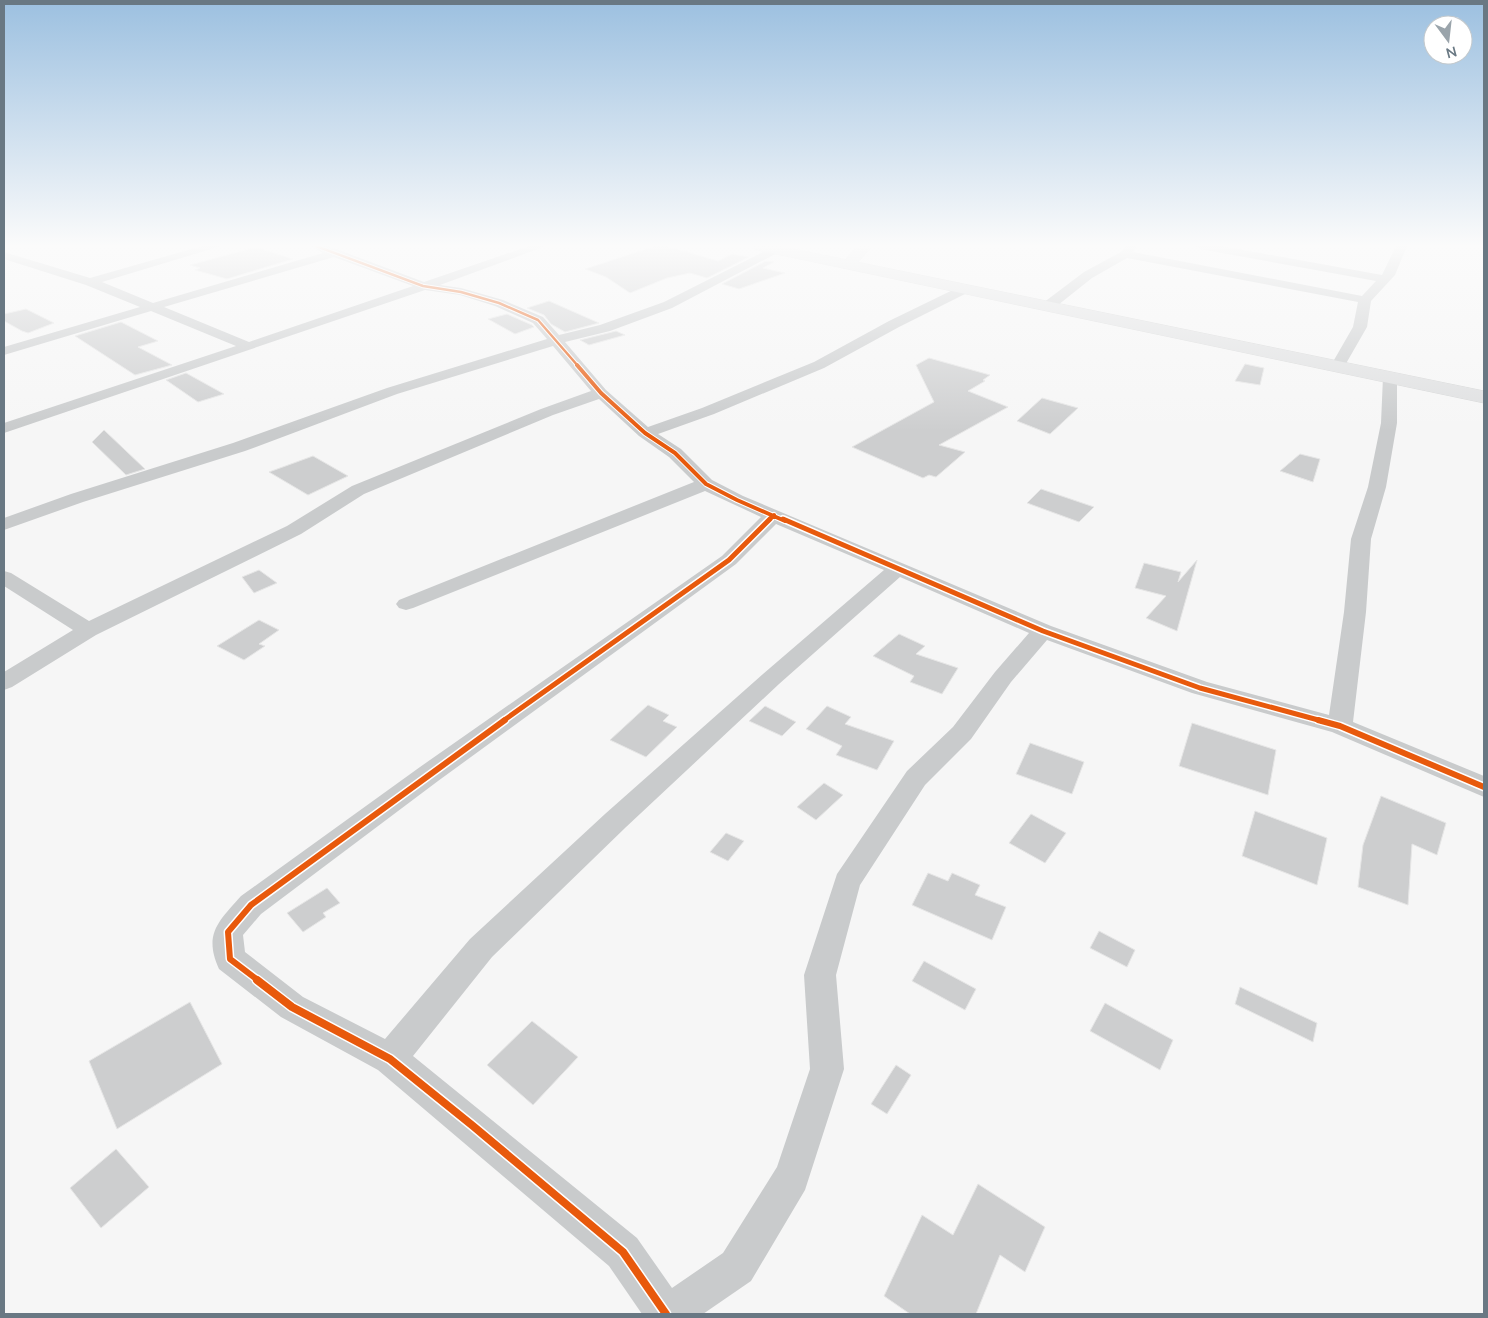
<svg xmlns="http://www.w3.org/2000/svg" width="1488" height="1318" font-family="Mulish,sans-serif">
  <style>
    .building { fill: #cdcecf; stroke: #e6e6e6 }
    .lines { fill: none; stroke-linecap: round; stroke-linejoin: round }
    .secondary-casing { stroke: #d2d3d4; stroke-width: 1 }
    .primary-casing { stroke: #d2d3d3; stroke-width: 1 }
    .street { fill: #c9cbcc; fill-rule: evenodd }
    .secondary { fill: #dedfe0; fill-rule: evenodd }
    .primary { fill: #dedfe0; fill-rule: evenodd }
    .cycleway-far4-casing { stroke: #fff; stroke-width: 4.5 }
    .cycleway-far3-casing { stroke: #fff; stroke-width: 6 }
    .cycleway-far2-casing { stroke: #fff; stroke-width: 8 }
    .cycleway-far1-casing { stroke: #fff; stroke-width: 9 }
    .cycleway-casing { stroke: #fff; stroke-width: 11 }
    .cycleway-far4 { stroke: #e8590c; stroke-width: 2.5 }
    .cycleway-far3 { stroke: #e8590c; stroke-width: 4 }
    .cycleway-far2 { stroke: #e8590c; stroke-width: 5 }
    .cycleway-far1 { stroke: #e8590c; stroke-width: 6 }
    .cycleway { stroke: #e8590c; stroke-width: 8 }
  </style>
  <rect width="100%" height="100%" fill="#f6f6f6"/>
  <!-- building -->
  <path class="building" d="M 655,246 L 667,246 L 718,261 L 732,254 L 749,257 L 707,278 L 690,273 L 667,278 L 630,293 L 606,277 L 585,269 Z
    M 256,247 L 293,259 L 227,279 L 195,270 L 200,268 L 190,265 Z
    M 766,261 L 774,262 L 763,268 L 785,273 L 739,289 L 722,284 Z
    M 549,301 L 599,323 L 565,332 L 551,324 L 544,315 L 527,308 Z
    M 26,309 L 54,323 L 28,333 L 22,331 L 4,321 L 4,314 Z
    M 507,314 L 532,325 L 534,327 L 515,334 L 488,319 Z
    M 121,322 L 158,341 L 138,347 L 172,365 L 135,375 L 75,336 Z
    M 616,331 L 625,335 L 589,345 L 580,340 Z
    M 929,358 L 990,375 L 983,380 L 985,381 L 968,391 L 1008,407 L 939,445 L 965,452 L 936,477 L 929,475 L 923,478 L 852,447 L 934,402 L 916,365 Z
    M 1245,364 L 1264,368 L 1260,385 L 1235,381 Z
    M 186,373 L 224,394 L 198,402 L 166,380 Z
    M 1042,398 L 1078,408 L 1050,434 L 1017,421 Z
    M 104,430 L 145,469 L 126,475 L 92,442 Z
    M 1300,454 L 1320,459 L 1313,482 L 1280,471 Z
    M 313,456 L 348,476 L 308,495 L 269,472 Z
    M 1041,489 L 1094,507 L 1079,522 L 1027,503 Z
    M 1197,560 L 1177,631 L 1146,618 L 1166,596 L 1135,588 L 1144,563 L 1181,572 L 1178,582 Z
    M 259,570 L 277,583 L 254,593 L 242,577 Z
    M 259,620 L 279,630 L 259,644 L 265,646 L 244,660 L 217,646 Z
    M 899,634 L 925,646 L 916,654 L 958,668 L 942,694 L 910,682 L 914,676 L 873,656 Z
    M 648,705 L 669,715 L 663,721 L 677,727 L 646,757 L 610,740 Z
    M 765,706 L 796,722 L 782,736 L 749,721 Z
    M 827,706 L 851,717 L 845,724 L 894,741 L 877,770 L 836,755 L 842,746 L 806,729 Z
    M 1192,723 L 1276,750 L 1268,795 L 1179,766 Z
    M 1030,743 L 1084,762 L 1072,794 L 1016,774 Z
    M 824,783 L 843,795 L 816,820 L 797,807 Z
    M 1381,796 L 1446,823 L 1437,855 L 1412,844 L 1408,905 L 1358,887 L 1363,845 Z
    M 1255,811 L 1327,838 L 1317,885 L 1242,856 Z
    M 1031,814 L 1066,833 L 1045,863 L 1009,843 Z
    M 726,833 L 744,841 L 728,861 L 710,852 Z
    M 928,873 L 948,881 L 952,873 L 980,885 L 975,895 L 1006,907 L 992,940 L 912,905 Z
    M 327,888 L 340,903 L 323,913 L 326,917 L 303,932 L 287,913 Z
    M 1099,931 L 1135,950 L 1127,967 L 1090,948 Z
    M 924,961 L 976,989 L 965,1010 L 912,981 Z
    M 1240,987 L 1317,1023 L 1313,1042 L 1235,1004 Z
    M 190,1002 L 222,1064 L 117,1129 L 89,1061 Z
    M 1105,1003 L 1173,1040 L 1160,1070 L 1090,1031 Z
    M 532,1021 L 578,1057 L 533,1105 L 487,1065 Z
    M 896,1065 L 911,1075 L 887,1114 L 871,1104 Z
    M 116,1149 L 149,1187 L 101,1228 L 70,1188 Z
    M 978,1184 L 1045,1227 L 1025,1272 L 1000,1255 L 976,1314 L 910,1314 L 884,1296 L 922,1215 L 953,1235 Z"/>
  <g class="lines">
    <defs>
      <path id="secondary" d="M 858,246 L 872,246 L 853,268 L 843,268 L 841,265 Z"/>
      <path id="primary" d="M 751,246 L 779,246 L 1484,391 L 1484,403 L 757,250 Z"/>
    </defs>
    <!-- secondary casing -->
    <use href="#secondary" class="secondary-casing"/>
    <!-- primary casing -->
    <use href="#primary" class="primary-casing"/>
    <!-- street -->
    <path class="street" d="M 202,246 L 221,246 L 102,282 L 153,303 L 323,253 L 311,246 L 328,246 L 424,282 L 529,246 L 546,246 L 440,285 L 461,288 L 503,300 L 543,317 L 559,335 L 600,325 L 664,302 L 771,248 L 779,248 L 781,250 L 779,252 L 672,308 L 610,331 L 565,342 L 606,390 L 648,427 L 702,408 L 814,362 L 889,321 L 961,286 L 969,286 L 971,289 L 969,292 L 899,327 L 824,368 L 714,414 L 658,434 L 681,449 L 712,480 L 743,496 L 1051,626 L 1207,682 L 1329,715 L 1344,612 L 1351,539 L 1368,487 L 1381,423 L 1383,377 L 1385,374 L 1395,374 L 1397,377 L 1397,423 L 1386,487 L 1371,539 L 1366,612 L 1353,722 L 1484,776 L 1484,797 L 1332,732 L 1192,693 L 1047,640 L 1011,682 L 971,739 L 925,785 L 860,885 L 836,975 L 844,1069 L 805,1190 L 751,1281 L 703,1314 L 642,1314 L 609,1266 L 378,1070 L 281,1017 L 219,969 C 203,934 219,921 241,896 L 420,767 L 722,556 L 761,517 L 705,491 L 413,608 L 406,610 L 399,608 L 396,604 L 399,600 L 694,482 L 669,457 L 639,436 L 599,399 L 553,415 L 364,494 L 301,534 L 96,635 L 12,687 L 4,690 L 4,672 L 73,630 L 4,586 L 4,571 L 11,573 L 89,621 L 287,526 L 352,486 L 541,409 L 591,391 L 553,346 L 397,394 L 245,451 L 83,502 L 4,530 L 4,518 L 71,494 L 233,443 L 387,388 L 547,339 L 533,323 L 495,306 L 460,295 L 425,290 L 4,433 L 4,423 L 236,346 L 151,311 L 4,355 L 4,347 L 140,307 L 86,285 L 4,259 L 4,252 L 90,278 ZM 334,257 L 413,286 L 249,342 L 164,307 ZM 776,524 L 884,570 L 763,674 L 605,814 L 470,939 L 385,1039 L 303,997 L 245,952 L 243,935 L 261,914 L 438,781 L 736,564 ZM 900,577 L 1029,633 L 995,672 L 953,727 L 907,771 L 837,874 L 804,975 L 810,1069 L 777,1167 L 723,1253 L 672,1288 L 637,1238 L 413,1056 L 492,957 L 625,828 L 779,684 Z
      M 1126,246 L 1137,246 L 1133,252 L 1362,296 L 1376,281 L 1200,249 L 1195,246 L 1221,246 L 1382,275 L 1396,246 L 1407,246 L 1395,275 L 1371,301 L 1367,327 L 1344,367 L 1342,370 L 1332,370 L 1330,367 L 1353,327 L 1358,302 L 1127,258 L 1092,278 L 1053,309 L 1043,309 L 1042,306 L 1043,303 L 1084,272 L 1121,252 Z"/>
    <!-- secondary -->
    <use href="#secondary" class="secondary"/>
    <!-- primary -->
    <use href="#primary" class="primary"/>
    <defs>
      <path id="cycleway-far4" d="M 316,246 L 423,286 L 461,292 L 499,303 L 538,320 L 578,366"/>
      <path id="cycleway-far3" d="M 577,365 L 601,393 L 645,433 L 675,453 L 706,484 L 737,500 L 785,521
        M 768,521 L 774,515"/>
      <path id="cycleway-far2" d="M 783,519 L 1043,631 L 1200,688 L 1322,721
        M 503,721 L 729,560 L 770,519"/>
      <path id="cycleway-far1" d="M 1318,720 L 1340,726 L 1484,787
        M 259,981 L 230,959 L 228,932 L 251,905 L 505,720"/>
      <path id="cycleway" d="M 257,980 L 292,1007 L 390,1059 L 473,1126 L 623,1252 L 666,1314"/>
    </defs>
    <!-- cycleway-far4 casing -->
    <use href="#cycleway-far4" class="cycleway-far4-casing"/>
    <!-- cycleway-far3 casing -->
    <use href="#cycleway-far3" class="cycleway-far3-casing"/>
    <!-- cycleway-far2 casing -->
    <use href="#cycleway-far2" class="cycleway-far2-casing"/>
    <!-- cycleway-far1 casing -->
    <use href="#cycleway-far1" class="cycleway-far1-casing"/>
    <!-- cycleway casing -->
    <use href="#cycleway" class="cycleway-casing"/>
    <!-- cycleway-far4 -->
    <use href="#cycleway-far4" class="cycleway-far4"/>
    <!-- cycleway-far3 -->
    <use href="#cycleway-far3" class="cycleway-far3"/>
    <!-- cycleway-far2 -->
    <use href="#cycleway-far2" class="cycleway-far2"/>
    <!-- cycleway-far1 -->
    <use href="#cycleway-far1" class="cycleway-far1"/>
    <!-- cycleway -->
    <use href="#cycleway" class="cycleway"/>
  </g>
  <!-- sky -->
  <linearGradient id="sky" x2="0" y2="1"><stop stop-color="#9cc0e0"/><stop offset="0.57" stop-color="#fbfbfb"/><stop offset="1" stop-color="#fbfbfb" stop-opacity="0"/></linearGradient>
  <rect width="1488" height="431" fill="url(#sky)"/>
  <!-- border -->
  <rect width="1488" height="1318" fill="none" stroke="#697883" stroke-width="10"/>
  <!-- north arrow -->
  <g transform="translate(1448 40) rotate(165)"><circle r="24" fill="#ffffff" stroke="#c3c9cd"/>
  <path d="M0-4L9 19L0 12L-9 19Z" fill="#9aa4ab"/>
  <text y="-8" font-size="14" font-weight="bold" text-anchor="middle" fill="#697883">N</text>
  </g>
</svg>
